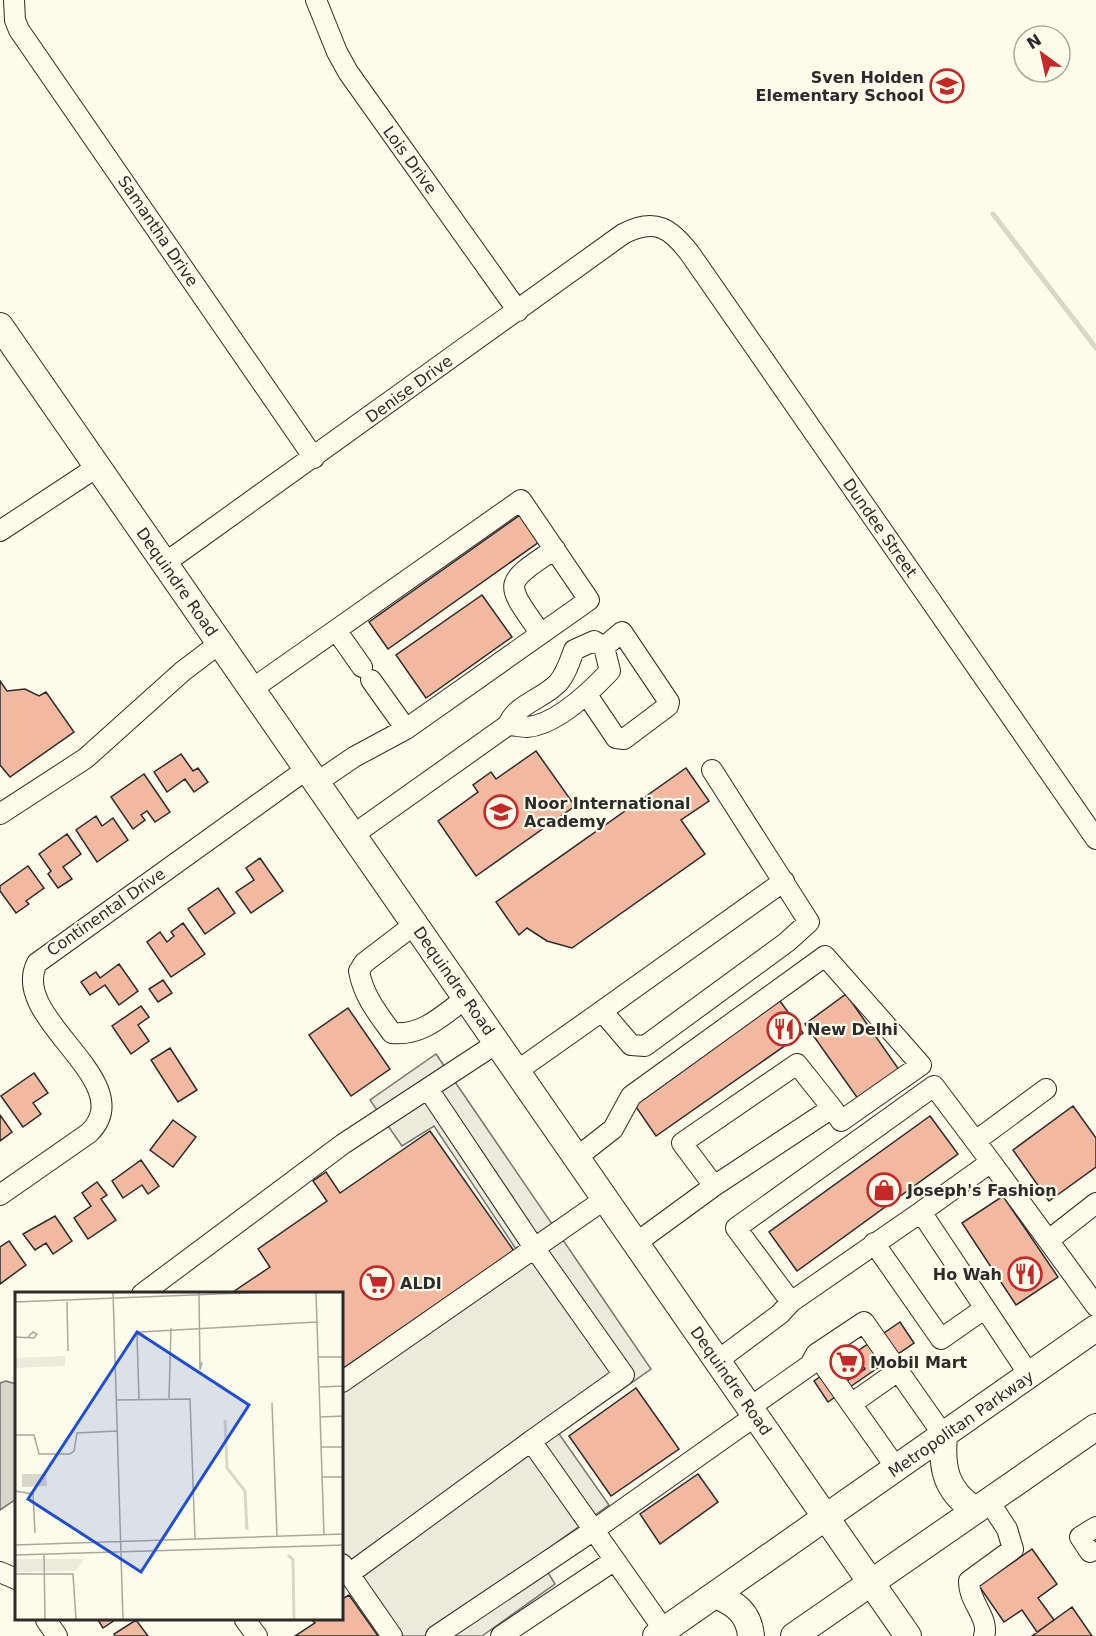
<svg xmlns="http://www.w3.org/2000/svg" width="1096" height="1636" font-family="'DejaVu Sans',sans-serif">
  <style>
    .parking { fill: #eceadb; stroke: #74746e; stroke-width: 1.5 }
    .water { fill: #d8d7c9; stroke: #74746e; stroke-width: 1.5 }
    .lines { fill: none; stroke-linecap: round; stroke-linejoin: round }
    .stream { stroke: #d8d7c9; stroke-width: 5 }
    .building { fill: #f2b8a0; stroke: #2b2b2b; stroke-width: 1.5 }
    .minor-casing { stroke: #2b2b2b; stroke-width: 22 }
    .major-casing { stroke: #2b2b2b; stroke-width: 28 }
    .minor { stroke: #fdfbea; stroke-width: 20 }
    .major { stroke: #fdfbea; stroke-width: 26 }
    .labels { text-anchor: middle; dominant-baseline: central; stroke-width: 4.5; stroke-linejoin: round; paint-order: stroke }
    .poi-label { font-size: 16px; font-weight: bold; fill: #2b2b2b; stroke: #fdfbea; text-anchor: start }
    .street-label { font-size: 16px; fill: #2b2b2b; stroke: #fdfbea }
    .inset-river { fill: none; stroke: #d8d7c9; stroke-width: 3 }
    .inset-road { fill: none; stroke: #a9a89e; stroke-width: 1.5 }
    .view { fill: #1d4ed8; fill-opacity: 0.15; stroke: #1d4ed8; stroke-width: 3 }
    .inset-edge { fill: none; stroke: #2b2b2b; stroke-width: 3 }
  </style>
  <rect width="100%" height="100%" fill="#fdfbea"/>
  <!-- parking -->
  <path class="parking" d="M 436,1054 L 651,1369 L 559,1434 L 609,1505 L 538,1556 L 555,1584 L 482,1636 L 385,1636 L 342,1575 L 342,1373 L 518,1252 L 434,1126 L 402,1146 L 370,1100 Z"/>
  <!-- water -->
  <path class="water" d="M 6,1381 L 16,1384 L 16,1499 L 0,1510 L 0,1383 Z"/>
  <g class="lines">
    <!-- stream -->
    <path class="stream" d="M 993,214 L 1096,348"/>
  </g>
  <!-- building -->
  <path class="building" d="M 520,515 L 539,542 L 388,649 L 369,622 Z
    M 482,595 L 512,637 L 426,698 L 396,655 Z
    M 0,681 L 7,691 L 25,689 L 39,696 L 46,692 L 74,732 L 10,777 L 0,765 Z
    M 536,751 L 575,806 L 476,876 L 438,821 L 478,792 L 473,785 L 491,772 L 496,779 Z
    M 181,754 L 193,771 L 198,768 L 208,782 L 194,792 L 185,779 L 167,792 L 154,772 Z
    M 686,768 L 709,801 L 681,820 L 705,854 L 572,948 L 547,941 L 527,928 L 519,935 L 496,902 Z
    M 144,774 L 170,812 L 155,822 L 147,811 L 141,815 L 145,820 L 133,829 L 111,797 Z
    M 96,816 L 102,826 L 113,818 L 128,840 L 97,862 L 76,830 Z
    M 67,834 L 81,854 L 63,867 L 72,879 L 58,888 L 48,874 L 51,871 L 39,854 Z
    M 260,858 L 283,891 L 251,913 L 236,892 L 254,880 L 246,868 Z
    M 28,866 L 44,888 L 26,901 L 29,904 L 16,913 L 0,891 L 0,886 Z
    M 218,888 L 235,913 L 205,934 L 188,909 Z
    M 183,923 L 205,954 L 171,977 L 147,942 L 160,932 L 167,942 L 174,936 L 171,932 Z
    M 119,964 L 138,991 L 119,1005 L 105,985 L 90,995 L 81,982 L 96,972 L 100,978 Z
    M 163,980 L 172,993 L 158,1002 L 149,989 Z
    M 846,994 L 902,1074 L 861,1103 L 805,1024 Z
    M 780,1001 L 803,1033 L 656,1136 L 634,1104 Z
    M 141,1006 L 149,1017 L 138,1025 L 149,1041 L 131,1054 L 112,1026 Z
    M 348,1008 L 390,1069 L 351,1096 L 309,1035 Z
    M 170,1048 L 197,1090 L 178,1102 L 151,1060 Z
    M 34,1073 L 48,1093 L 33,1103 L 41,1114 L 23,1127 L 1,1096 Z
    M 1073,1106 L 1096,1138 L 1096,1167 L 1049,1201 L 1013,1150 Z
    M 0,1115 L 12,1132 L 0,1141 Z
    M 930,1116 L 958,1154 L 797,1271 L 769,1232 Z
    M 173,1120 L 196,1137 L 173,1167 L 150,1150 Z
    M 430,1131 L 514,1251 L 342,1369 L 342,1294 L 230,1294 L 270,1267 L 258,1249 L 327,1201 L 313,1181 L 326,1172 L 340,1193 Z
    M 141,1160 L 159,1186 L 148,1194 L 142,1185 L 123,1198 L 112,1181 Z
    M 97,1182 L 107,1195 L 101,1199 L 116,1220 L 88,1239 L 74,1218 L 91,1206 L 82,1193 Z
    M 1003,1196 L 1058,1277 L 1016,1305 L 962,1223 Z
    M 55,1216 L 72,1241 L 53,1254 L 46,1243 L 35,1250 L 23,1234 Z
    M 9,1241 L 26,1265 L 0,1284 L 0,1247 Z
    M 900,1322 L 914,1343 L 828,1402 L 814,1381 Z
    M 846,1341 L 865,1369 L 847,1381 L 828,1353 Z
    M 636,1388 L 679,1449 L 611,1496 L 569,1436 Z
    M 698,1474 L 718,1502 L 660,1544 L 640,1514 Z
    M 1032,1549 L 1057,1584 L 1038,1598 L 1054,1620 L 1037,1632 L 1022,1610 L 1004,1622 L 979,1586 Z
    M 349,1595 L 378,1636 L 295,1636 L 315,1623 L 312,1620 L 342,1620 L 342,1599 Z
    M 1072,1607 L 1092,1636 L 1032,1636 L 1054,1620 Z
    M 98,1620 L 115,1620 L 103,1628 Z
    M 136,1620 L 148,1636 L 115,1636 L 114,1634 Z"/>
  <g class="lines">
    <defs>
      <path id="minor" d="M 14,0 L 15,20 L 19,30 L 314,458
        M 316,0 L 337,52 L 348,72 L 518,311
        M 0,531 L 97,467
        M 165,563 L 623,234 C 655,217 671,228 691,255 L 1096,839
        M 336,630 L 362,667
        M 541,634 C 505,582 501,585 555,549
        M 371,680 L 406,729
        M 252,689 L 521,500 L 589,600 L 406,729 L 354,757 L 316,783
        M 587,695 L 616,738 L 624,739 L 668,706 L 669,702 L 622,632 L 604,647
        M 0,814 L 86,758 L 183,671 L 220,643
        M 353,835 L 508,725 C 516,704 543,699 558,683 C 566,674 570,661 574,650 L 594,641 L 604,647 L 610,671 C 591,691 556,725 527,727 C 521,727 514,725 508,725
        M 415,924 L 364,963 L 359,971 C 363,995 378,1014 392,1033 C 423,1036 443,1015 466,998
        M 602,1011 L 784,881
        M 517,1071 L 602,1011 L 631,1045 L 645,1046 L 787,942 L 809,922 L 712,770
        M 428,1089 L 535,1249 L 624,1375 L 531,1441 L 664,1630
        M 977,1140 L 1046,1089
        M 576,1158 L 613,1129 L 631,1096 L 825,956 L 921,1065 L 841,1121 L 832,1108
        M 0,1195 L 89,1133 C 142,1081 8,1019 37,963 L 307,769
        M 921,1212 L 991,1162 L 1096,1306
        M 1050,1239 L 1096,1203
        M 636,1243 L 714,1186 L 832,1108 L 797,1064 L 682,1143 L 714,1186
        M 874,1243 L 941,1339 L 984,1309
        M 142,1294 L 343,1144 L 497,1043
        M 791,1302 L 736,1228 L 934,1086 L 991,1162
        M 816,1354 L 897,1469
        M 717,1361 L 780,1314 L 791,1302 L 921,1212 L 1030,1376
        M 342,1382 L 605,1199
        M 851,1404 L 898,1371
        M 749,1408 L 810,1365 L 816,1354 L 864,1322 L 944,1436
        M 1090,1552 L 1080,1537 L 1096,1527
        M 342,1564 L 392,1636
        M 0,1572 L 16,1579
        M 349,1574 L 531,1441
        M 46,1620 L 57,1636
        M 245,1620 L 257,1636
        M 436,1636 L 594,1530 L 755,1416
        M 501,1636 L 615,1560
        M 984,1636 C 990,1618 968,1601 969,1581 L 1013,1549 L 1007,1529 L 988,1500"/>
      <path id="major" d="M 0,326 L 908,1636
        M 944,1436 C 941,1468 946,1491 974,1509
        M 715,1595 C 735,1603 749,1613 751,1636
        M 656,1636 L 1096,1328
        M 794,1636 L 1096,1427"/>
    </defs>
    <!-- minor casing -->
    <use href="#minor" class="minor-casing"/>
    <!-- major casing -->
    <use href="#major" class="major-casing"/>
    <!-- minor -->
    <use href="#minor" class="minor"/>
    <!-- major -->
    <use href="#major" class="major"/>
  </g>
  <!-- icons -->
  <defs>
    <symbol id="school-ring" viewBox="-11 -11 22 22"><circle r="9.5" fill="#fdfbea" stroke="#c62828" stroke-width="1.5"/><path d="M0-5L7-2L0 1L-7-2ZM-4 1L0 2.5L4 1V4Q0 6-4 4Z" fill="#c62828"/></symbol>
    <symbol id="restaurant-ring" viewBox="-11 -11 22 22"><circle r="9.5" fill="#fdfbea" stroke="#c62828" stroke-width="1.5"/><path d="M-5-6h1v4h1v-4h1v4h1v-4h1v5L-1.5 .5V6h-2V.5L-5-1ZM5-6V6H3V1.5H1.5Q1.5-4 5-6Z" fill="#c62828"/></symbol>
    <symbol id="shop-ring" viewBox="-11 -11 22 22"><circle r="9.5" fill="#fdfbea" stroke="#c62828" stroke-width="1.5"/><path d="M-5-2.5h2.3a2.7 3.5 0 0 1 5.4 0H5L5.5 6h-11ZM-1.5-2.5h3a1.5 2.3 0 0 0-3 0Z" fill="#c62828"/></symbol>
    <symbol id="supermarket-ring" viewBox="-11 -11 22 22"><circle r="9.5" fill="#fdfbea" stroke="#c62828" stroke-width="1.5"/><path d="M-6-5.5h2.5l.6 2H6L4.5 2H-2.5L-4.4-4H-6ZM-1.5 3.2a1.3 1.3 0 1 0 .1 0ZM3 3.2a1.3 1.3 0 1 0 .1 0Z" fill="#c62828"/></symbol>
  </defs>
  <g fill-rule="evenodd">
    <use href="#school-ring" x="928" y="67" width="38" height="38"/>
    <use href="#school-ring" x="482" y="793" width="38" height="38"/>
    <use href="#restaurant-ring" x="765" y="1010" width="38" height="38"/>
    <use href="#shop-ring" x="865" y="1171" width="38" height="38"/>
    <use href="#restaurant-ring" x="1006" y="1255" width="38" height="38"/>
    <use href="#supermarket-ring" x="358" y="1264" width="38" height="38"/>
    <use href="#supermarket-ring" x="828" y="1343" width="38" height="38"/>
  </g>
  <g class="labels">
    <!-- poi labels -->
    <g class="poi-label">
      <text x="924" y="77" text-anchor="end">Sven Holden<tspan x="924" dy="18">Elementary School</tspan></text>
      <text x="524" y="803">Noor International<tspan x="524" dy="18">Academy</tspan></text>
      <text x="807" y="1029">New Delhi</text>
      <text x="907" y="1190">Joseph's Fashion</text>
      <text x="1002" y="1274" text-anchor="end">Ho Wah</text>
      <text x="400" y="1283">ALDI</text>
      <text x="870" y="1362">Mobil Mart</text>
    </g>
    <!-- street labels -->
    <g class="street-label">
      <text transform="translate(410 160) rotate(54)">Lois Drive</text>
      <text transform="translate(158 231) rotate(56)">Samantha Drive</text>
      <text transform="translate(409 389) rotate(-36)">Denise Drive</text>
      <text transform="translate(880 528) rotate(55)">Dundee Street</text>
      <text transform="translate(177 582) rotate(55)">Dequindre Road</text>
      <text transform="translate(106 912) rotate(-35)">Continental Drive</text>
      <text transform="translate(454 981) rotate(55)">Dequindre Road</text>
      <text transform="translate(731 1381) rotate(55)">Dequindre Road</text>
      <text transform="translate(961 1424) rotate(-35)">Metropolitan Parkway</text>
    </g>
  </g>
  <!-- overview -->
  <g transform="translate(15 1292)">
    <rect width="328" height="328" fill="#fdfbea"/>
    <path d="M 50,64 L 50,74 L 0,76 L 0,66 ZM 0,267 L 69,267 L 61,279 L 0,280 Z" fill="#ecebdb"/>
    <path d="M 7,182 L 31,182 L 32,194 L 7,195 Z" fill="#d8d7c9"/>
    <path class="inset-river" d="M 210,128 L 212,176 L 230,199 L 232,238M 273,263 L 278,268 L 279,328"/>
    <path class="inset-road" d="M 98,0 L 108,328M 184,0 L 185,78 L 187,70M 301,0 L 309,243M 0,10 L 257,0M 52,10 L 53,59M 0,45 L 19,46 L 22,42 L 18,40 L 13,45M 303,65 L 329,65M 304,95 L 329,94M 154,106 L 156,36M 124,107 L 122,44 L 125,40 L 302,30M 101,108 L 175,107 L 180,247M 257,111 L 262,244M 305,125 L 329,124M 0,143 L 19,143 L 24,162 L 55,162 L 59,159 L 62,141 L 102,139M 306,155 L 329,155M 307,185 L 329,185M 0,199 L 18,202 L 20,241M 0,253 L 329,242M 29,262 L 30,328M 0,263 L 329,253M 0,282 L 58,282 L 61,328"/>
    <path class="view" d="M 122,40 L 234,113 L 126,280 L 13,207 Z"/>
    <rect width="328" height="328" class="inset-edge"/>
  </g>
  <!-- north arrow -->
  <g transform="translate(1042 54) rotate(327)"><circle r="28" fill="#fdfbea" stroke="#a9a89e" stroke-width="1.5"/>
  <path d="M0-4.5L10 22L0 15L-10 22Z" fill="#c62828"/>
  <text y="-9" font-size="16" font-weight="bold" text-anchor="middle" fill="#2b2b2b">N</text>
  </g>
</svg>
